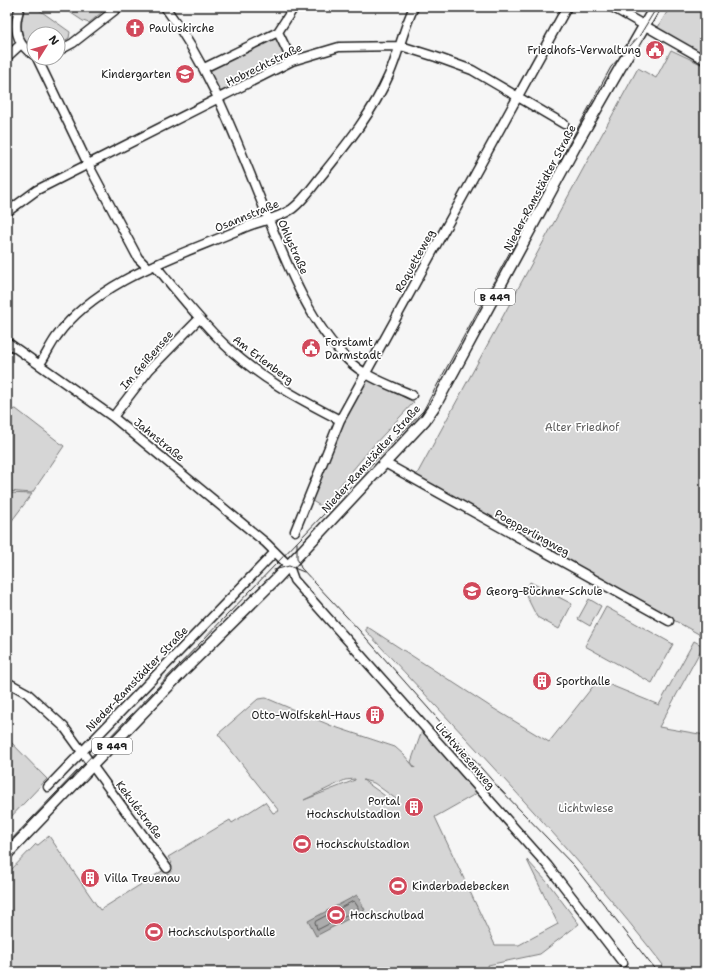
<svg xmlns="http://www.w3.org/2000/svg" width="712" height="979" font-family="'Shantell Sans',sans-serif">
  <style>
    .green { fill: #d6d6d6; stroke: #797979; fill-rule: evenodd }
    .water { fill: #acacac; stroke: #727272 }
    .lines { fill: none; stroke-linecap: round; stroke-linejoin: round }
    .shore { stroke: #565656; stroke-width: 1 }
    .minor-casing { stroke: #1c1c1c; stroke-width: 11 }
    .major-casing { stroke: #1c1c1c; stroke-width: 13 }
    .minor { stroke: #fff; stroke-width: 8 }
    .major { stroke: #fff; stroke-width: 10 }
    .tram { stroke: #1c1c1c; stroke-width: 1 }
    .labels { text-anchor: middle; dominant-baseline: central; stroke-width: 3.5; stroke-linejoin: round; paint-order: stroke }
    .shield { fill: #fff; stroke: #606060; stroke-width: 1 }
    .shield-label { font-size: 10px; font-weight: bold; fill: #1c1c1c }
    .poi-label { font-size: 11px; fill: #1c1c1c; stroke: #fff; text-anchor: start }
    .street-label { font-size: 11px; fill: #1c1c1c; stroke: #fff }
    .park-label { font-size: 11px; fill: #5d5d5d; stroke: #fff }
  </style>
  <rect width="100%" height="100%" fill="#f6f6f6"/>
  <filter id="ink" filterUnits="userSpaceOnUse"><feTurbulence type="fractalNoise" baseFrequency=".025" numOctaves="2"/><feDisplacementMap in="SourceGraphic" scale="8" xChannelSelector="R" yChannelSelector="G"/><feConvolveMatrix kernelMatrix="1 2 1 2 8 2 1 2 1" color-interpolation-filters="sRGB"/></filter>
  <g filter="url(#ink)">
    <!-- green -->
    <path class="green" d="M 25,7 L 35,7 L 70,32 L 69,38 L 58,45 L 58,34 L 34,34 L 34,48 C 17,41 21,21 25,7 Z
      M 62,7 L 108,7 L 89,23 L 83,21 Z
      M 670,7 L 705,7 L 705,56 L 657,29 Z
      M 278,32 L 292,61 L 219,99 L 204,68 Z
      M 671,50 L 705,66 L 704,637 L 416,476 L 638,68 L 656,78 Z
      M 368,380 L 414,402 L 372,447 L 322,507 L 309,499 L 342,422 Z
      M 16,409 L 64,446 L 32,493 L 7,491 L 7,412 L 9,410 Z
      M 7,493 L 32,494 L 7,527 Z
      M 530,582 L 572,604 L 559,629 L 537,617 L 525,593 Z
      M 589,599 L 601,606 L 590,626 L 578,619 Z
      M 606,607 L 673,644 L 652,683 L 585,646 Z
      M 366,626 L 491,707 L 549,742 L 598,680 L 659,705 L 694,641 L 703,646 L 659,727 L 705,735 L 705,972 L 665,972 L 661,967 L 663,965 C 572,847 467,740 366,631 Z
      M 266,698 L 332,726 L 395,747 L 404,755 L 415,768 L 411,762 L 423,728 L 479,792 L 435,817 L 495,945 L 519,945 L 558,924 L 527,860 L 548,883 L 579,924 L 540,954 L 488,965 L 490,972 L 7,972 L 7,874 L 36,844 L 38,845 L 49,836 L 100,910 L 167,868 L 172,863 L 168,857 L 230,820 L 232,823 L 265,802 L 273,813 L 279,811 L 218,734 L 258,699 ZM 355,779 L 355,780 L 304,800 L 345,780 ZM 363,780 L 374,783 L 396,799 L 392,801 Z
      M 7,738 L 47,779 L 7,821 Z"/>
    <!-- water -->
    <path class="water" d="M 401,878 L 406,889 L 396,895 L 390,883 Z
      M 357,895 L 365,910 L 316,936 L 308,921 Z"/>
    <g class="lines">
      <!-- shore -->
      <path class="shore" d="M 354,901 L 358,907 L 358,909 L 319,929 L 317,929 L 315,922 Z"/>
      <defs>
        <path id="minor" d="M 20,7 C 13,26 15,44 34,55
          M 165,7 C 211,69 237,142 266,213 C 287,264 308,321 348,360 C 365,377 390,385 412,395
          M 612,7 L 705,60
          M 278,32 L 292,61
          M 58,51 L 73,43 L 119,7
          M 7,57 L 21,44
          M 37,58 L 88,164 L 138,258 L 147,267
          M 204,68 L 278,32 L 294,7
          M 7,212 L 37,190 L 292,61 L 339,47 L 401,46 L 436,57 L 472,70 L 564,124
          M 155,265 C 177,292 199,320 225,345 C 258,377 299,399 340,420
          M 7,342 L 113,417 L 266,543 L 289,566 L 294,580 L 548,866 L 623,963
          M 40,364 C 46,355 51,344 57,336 C 97,280 181,255 241,229 C 257,221 276,220 292,209 C 303,201 313,186 322,175 C 347,144 373,112 389,75 C 399,53 403,29 414,7
          M 113,417 L 149,370 L 199,319
          M 385,463 L 669,621
          M 295,531 L 340,420 L 567,7
          M 7,682 L 27,693 L 64,727 L 167,868
          M 48,787 L 275,552"/>
        <path id="major" d="M 7,854 L 183,671 L 276,579 L 425,420 L 436,404 L 577,143 L 655,7"/>
      </defs>
      <!-- minor casing -->
      <use href="#minor" class="minor-casing"/>
      <!-- major casing -->
      <use href="#major" class="major-casing"/>
      <!-- minor -->
      <use href="#minor" class="minor"/>
      <!-- major -->
      <use href="#major" class="major"/>
      <!-- tram -->
      <path class="tram" d="M 297,543 L 297,558 L 301,568 L 359,630 L 498,787 L 574,866 L 657,972
        M 274,570 L 289,566 L 304,572
        M 7,844 L 423,411 L 611,67 L 640,35 L 657,7"/>
    </g>
  </g>
  <!-- icons -->
  <defs>
    <symbol id="church-disc" viewBox="-11 -11 22 22"><circle r="9.5" fill="#d1495b" stroke="#fff"/><path d="M-1.2-6h2.4v3.5h3.3v2.4h-3.3V6h-2.4V-.1h-3.3v-2.4h3.3Z" fill="#fff"/></symbol>
    <symbol id="civic-disc" viewBox="-11 -11 22 22"><circle r="9.5" fill="#d1495b" stroke="#fff"/><path d="M-.6-6.5H3V-4.5H.6V-3L4-1V1h2V6H-6V1h2V-1L-.6-3ZM-1.2 2.5V6h2.4V2.5Z" fill="#fff"/></symbol>
    <symbol id="school-disc" viewBox="-11 -11 22 22"><circle r="9.5" fill="#d1495b" stroke="#fff"/><path d="M0-5L7-2L0 1L-7-2ZM-4 1L0 2.5L4 1V4Q0 6-4 4Z" fill="#fff"/></symbol>
    <symbol id="building-disc" viewBox="-11 -11 22 22"><circle r="9.5" fill="#d1495b" stroke="#fff"/><path d="M-4-6H4V6H1V3H-1V6H-4ZM-2.5-4.3h1.7v1.8h-1.7ZM.8-4.3h1.7v1.8H.8ZM-2.5-1h1.7V.8h-1.7ZM.8-1h1.7V.8H.8Z" fill="#fff"/></symbol>
    <symbol id="stadium-disc" viewBox="-11 -11 22 22"><circle r="9.5" fill="#d1495b" stroke="#fff"/><path d="M0-5a6.5 5 0 1 0 0 10a6.5 5 0 1 0 0-10ZM-3.5-1.8h7v3.6h-7Z" fill="#fff"/></symbol>
  </defs>
  <g fill-rule="evenodd">
    <use href="#church-disc" x="124" y="17" width="22" height="22"/>
    <use href="#civic-disc" x="644" y="39" width="22" height="22"/>
    <use href="#school-disc" x="174" y="63" width="22" height="22"/>
    <use href="#civic-disc" x="300" y="337" width="22" height="22"/>
    <use href="#school-disc" x="461" y="580" width="22" height="22"/>
    <use href="#building-disc" x="531" y="670" width="22" height="22"/>
    <use href="#building-disc" x="364" y="704" width="22" height="22"/>
    <use href="#building-disc" x="403" y="796" width="22" height="22"/>
    <use href="#stadium-disc" x="291" y="833" width="22" height="22"/>
    <use href="#building-disc" x="79" y="867" width="22" height="22"/>
    <use href="#stadium-disc" x="387" y="875" width="22" height="22"/>
    <use href="#stadium-disc" x="325" y="904" width="22" height="22"/>
    <use href="#stadium-disc" x="143" y="921" width="22" height="22"/>
  </g>
  <g class="labels">
    <!-- shield labels -->
    <g class="shield">
      <rect x="475" y="289" width="40" height="16" rx="3"/>
      <rect x="92" y="738" width="40" height="16" rx="3"/>
    </g>
    <g class="shield-label">
      <text x="495" y="297">B 449</text>
      <text x="112" y="746">B 449</text>
    </g>
    <!-- poi labels -->
    <g class="poi-label">
      <text x="149" y="28">Pauluskirche</text>
      <text x="641" y="50" text-anchor="end">Friedhofs-Verwaltung</text>
      <text x="171" y="74" text-anchor="end">Kindergarten</text>
      <text x="325" y="342">Forstamt<tspan x="325" dy="13">Darmstadt</tspan></text>
      <text x="486" y="591">Georg-Büchner-Schule</text>
      <text x="556" y="681">Sporthalle</text>
      <text x="361" y="715" text-anchor="end">Otto-Wolfskehl-Haus</text>
      <text x="400" y="801" text-anchor="end">Portal<tspan x="400" dy="13">Hochschulstadion</tspan></text>
      <text x="316" y="844">Hochschulstadion</text>
      <text x="104" y="878">Villa Treuenau</text>
      <text x="412" y="886">Kinderbadebecken</text>
      <text x="350" y="915">Hochschulbad</text>
      <text x="168" y="932">Hochschulsporthalle</text>
    </g>
    <!-- street labels -->
    <g class="street-label">
      <text transform="translate(264 65) rotate(-26)">Hobrechtstraße</text>
      <text transform="translate(540 188) rotate(-62)">Nieder-Ramstädter Straße</text>
      <text transform="translate(247 216) rotate(-22)">Osannstraße</text>
      <text transform="translate(293 247) rotate(66)">Ohlystraße</text>
      <text transform="translate(415 261) rotate(-61)">Roquetteweg</text>
      <text transform="translate(147 360) rotate(-49)">Im Geißensee</text>
      <text transform="translate(263 360) rotate(37)">Am Erlenberg</text>
      <text transform="translate(159 440) rotate(39)">Jahnstraße</text>
      <text transform="translate(371 459) rotate(-48)">Nieder-Ramstädter Straße</text>
      <text transform="translate(532 533) rotate(29)">Poepperlingweg</text>
      <text transform="translate(137 679) rotate(-46)">Nieder-Ramstädter Straße</text>
      <text transform="translate(465 756) rotate(49)">Lichtwiesenweg</text>
      <text transform="translate(139 810) rotate(53)">Kekuléstraße</text>
    </g>
    <!-- park labels -->
    <g class="park-label">
      <text x="582" y="427">Alter Friedhof</text>
      <text x="586" y="808">Lichtwiese</text>
    </g>
  </g>
  <!-- margin -->
  <rect width="712" height="979" fill="none" stroke="#fff" stroke-width="24"/>
  <rect x="12" y="12" width="688" height="955" fill="none" stroke="#1c1c1c" stroke-width="1.5" filter="url(#ink)"/>
  <!-- north arrow -->
  <g transform="translate(46 46) rotate(53)"><circle r="19" fill="#ffffff" stroke="#a4a4a4"/>
  <path d="M0-3L7 15L0 10L-7 15Z" fill="#d1495b"/>
  <text y="-6" font-size="11" font-weight="bold" text-anchor="middle" fill="#1c1c1c">N</text>
  </g>
</svg>
